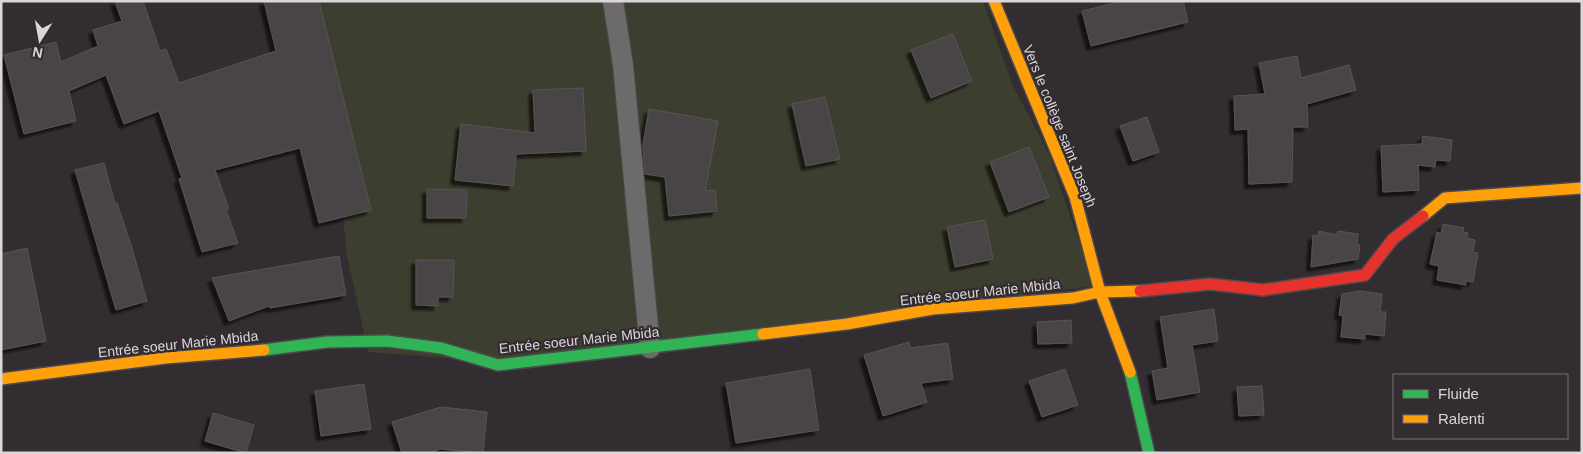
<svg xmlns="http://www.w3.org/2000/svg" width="1583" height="454" font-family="Helvetica,sans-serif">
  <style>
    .green { fill: #3c3f2f }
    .building { fill: #484446; stroke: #575456; filter: url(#shadow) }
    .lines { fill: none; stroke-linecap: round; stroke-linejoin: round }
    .street-casing { stroke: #4c494b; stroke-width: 22 }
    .fast-casing { stroke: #4c494b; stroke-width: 14 }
    .slow-casing { stroke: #4c494b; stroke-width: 14 }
    .jam-casing { stroke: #4c494b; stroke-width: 14 }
    .street { stroke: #6d6a6c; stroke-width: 20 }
    .fast { stroke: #30b455; stroke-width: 11 }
    .slow { stroke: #ff9f0a; stroke-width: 11 }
    .jam { stroke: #e5322d; stroke-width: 11 }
    .labels { text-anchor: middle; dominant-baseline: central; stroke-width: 4.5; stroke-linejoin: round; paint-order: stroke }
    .street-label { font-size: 14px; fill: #dbd6d9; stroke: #332c30 }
  </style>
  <defs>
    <filter id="shadow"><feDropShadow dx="-4.5" dy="4.5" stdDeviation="1" flood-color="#0009"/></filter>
  </defs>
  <rect width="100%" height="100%" fill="#322d30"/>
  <!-- green -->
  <path class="green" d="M 319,1 L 983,1 L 1012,84 L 1049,154 L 1094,286 L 500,362 L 368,352 L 347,255 L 343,217 L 371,210 Z"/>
  <!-- building -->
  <path class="building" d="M 115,1 L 143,1 L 160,51 L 166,49 L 179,83 L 276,51 L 264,1 L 319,1 L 371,210 L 319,223 L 300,148 L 215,170 L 229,209 L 226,210 L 238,243 L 202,252 L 179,179 L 182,178 L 159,111 L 124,124 L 106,75 L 69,91 L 76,121 L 24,134 L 4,55 L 56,42 L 61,62 L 98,46 L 93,30 L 122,21 Z
    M 1123,1 L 1183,1 L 1188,22 L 1091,46 L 1082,11 Z
    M 953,34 L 972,81 L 931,98 L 911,50 Z
    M 1297,56 L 1301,78 L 1349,65 L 1356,90 L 1307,104 L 1308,127 L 1293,127 L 1292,182 L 1249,184 L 1248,129 L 1235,130 L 1234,96 L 1265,94 L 1259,63 Z
    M 583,88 L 586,151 L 516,154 L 513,186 L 455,180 L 461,124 L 535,133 L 533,90 Z
    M 825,97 L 840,159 L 806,166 L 792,104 Z
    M 649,109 L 718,121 L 705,191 L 715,190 L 717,211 L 669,216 L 665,177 L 645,174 L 643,145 Z
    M 1147,117 L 1159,152 L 1133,161 L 1120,126 Z
    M 1423,136 L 1452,140 L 1450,161 L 1436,160 L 1435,167 L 1418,165 L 1419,190 L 1383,192 L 1381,146 L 1422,144 Z
    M 1029,147 L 1049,197 L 1009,212 L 990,162 Z
    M 104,163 L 115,204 L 117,203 L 131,245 L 147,301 L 116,310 L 75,170 Z
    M 427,189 L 467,190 L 466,218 L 427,218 Z
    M 985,220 L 993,259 L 955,267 L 947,227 Z
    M 1443,224 L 1464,228 L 1463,232 L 1468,233 L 1467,238 L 1475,240 L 1473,252 L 1478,253 L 1473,282 L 1466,281 L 1466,285 L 1437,280 L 1439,266 L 1430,264 L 1437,232 L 1441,233 Z
    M 1319,231 L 1337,235 L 1338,231 L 1358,234 L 1357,244 L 1360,245 L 1358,259 L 1311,267 L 1313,235 L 1318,236 Z
    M 27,248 L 46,341 L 1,350 L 1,254 Z
    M 339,256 L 346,295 L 270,308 L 269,306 L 229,321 L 212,278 Z
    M 416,260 L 454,260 L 453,297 L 438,297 L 438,306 L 416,305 Z
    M 1360,291 L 1382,294 L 1380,312 L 1386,312 L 1384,336 L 1365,334 L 1365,339 L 1341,337 L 1343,316 L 1339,315 L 1342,294 Z
    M 1214,309 L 1218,341 L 1192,345 L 1200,392 L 1157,400 L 1152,371 L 1168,368 L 1160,317 Z
    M 1071,320 L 1072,343 L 1038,344 L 1037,322 Z
    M 909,342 L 910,348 L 948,343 L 953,379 L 921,383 L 927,402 L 883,416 L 864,355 Z
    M 810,369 L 819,430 L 736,443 L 726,383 Z
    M 1065,369 L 1078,405 L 1042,417 L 1029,381 Z
    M 364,384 L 371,429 L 321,436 L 315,391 Z
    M 1262,386 L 1264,415 L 1239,416 L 1237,387 Z
    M 441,407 L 487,412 L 483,453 L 440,449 L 429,453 L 402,453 L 392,422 Z
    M 213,413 L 254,425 L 246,453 L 205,441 Z"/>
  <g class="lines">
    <defs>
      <path id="street" d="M 613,1 L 623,65 L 650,348"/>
      <path id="fast" d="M 264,350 L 327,342 L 387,341 L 441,348 L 498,365 L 763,334
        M 1130,372 L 1149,453"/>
      <path id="slow" d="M 994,1 L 1075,197 L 1100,292 L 1130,372
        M 1423,216 L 1445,198 L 1582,188
        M 763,334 L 847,324 L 933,309 L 1073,298 L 1100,292 L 1140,291
        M 1,379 L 166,358 L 264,350"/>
      <path id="jam" d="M 1140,291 L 1210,284 L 1263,290 L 1365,275 L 1393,239 L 1423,216"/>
    </defs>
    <!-- street casing -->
    <use href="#street" class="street-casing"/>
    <!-- fast casing -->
    <use href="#fast" class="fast-casing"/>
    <!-- slow casing -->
    <use href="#slow" class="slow-casing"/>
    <!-- jam casing -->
    <use href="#jam" class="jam-casing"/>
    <!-- street -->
    <use href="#street" class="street"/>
    <!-- fast -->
    <use href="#fast" class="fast"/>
    <!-- slow -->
    <use href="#slow" class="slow"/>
    <!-- jam -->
    <use href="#jam" class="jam"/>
  </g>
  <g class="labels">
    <!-- street labels -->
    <g class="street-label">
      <text transform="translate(1060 126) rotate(68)">Vers le collège saint Joseph</text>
      <text transform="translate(980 292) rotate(-6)">Entrée soeur Marie Mbida</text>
      <text transform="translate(579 340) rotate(-6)">Entrée soeur Marie Mbida</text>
      <text transform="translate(178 344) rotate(-6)">Entrée soeur Marie Mbida</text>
    </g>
  </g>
  <!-- border -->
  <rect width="1583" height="454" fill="none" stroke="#dbd6d9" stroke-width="5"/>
  <!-- legend -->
  <rect x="1393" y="374" width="175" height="65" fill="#332c30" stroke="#767074"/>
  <rect x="1403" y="390" width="25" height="8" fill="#30b455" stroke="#767074"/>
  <text x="1438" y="399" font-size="15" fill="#dbd6d9">Fluide</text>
  <rect x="1403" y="415" width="25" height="8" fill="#ff9f0a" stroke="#767074"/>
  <text x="1438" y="424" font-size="15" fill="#dbd6d9">Ralenti</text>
  <!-- north arrow -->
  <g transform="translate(40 40) rotate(191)" stroke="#332c30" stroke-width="4" paint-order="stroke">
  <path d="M0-4L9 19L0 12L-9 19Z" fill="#dbd6d9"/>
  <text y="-8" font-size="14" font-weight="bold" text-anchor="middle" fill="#dbd6d9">N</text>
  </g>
</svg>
